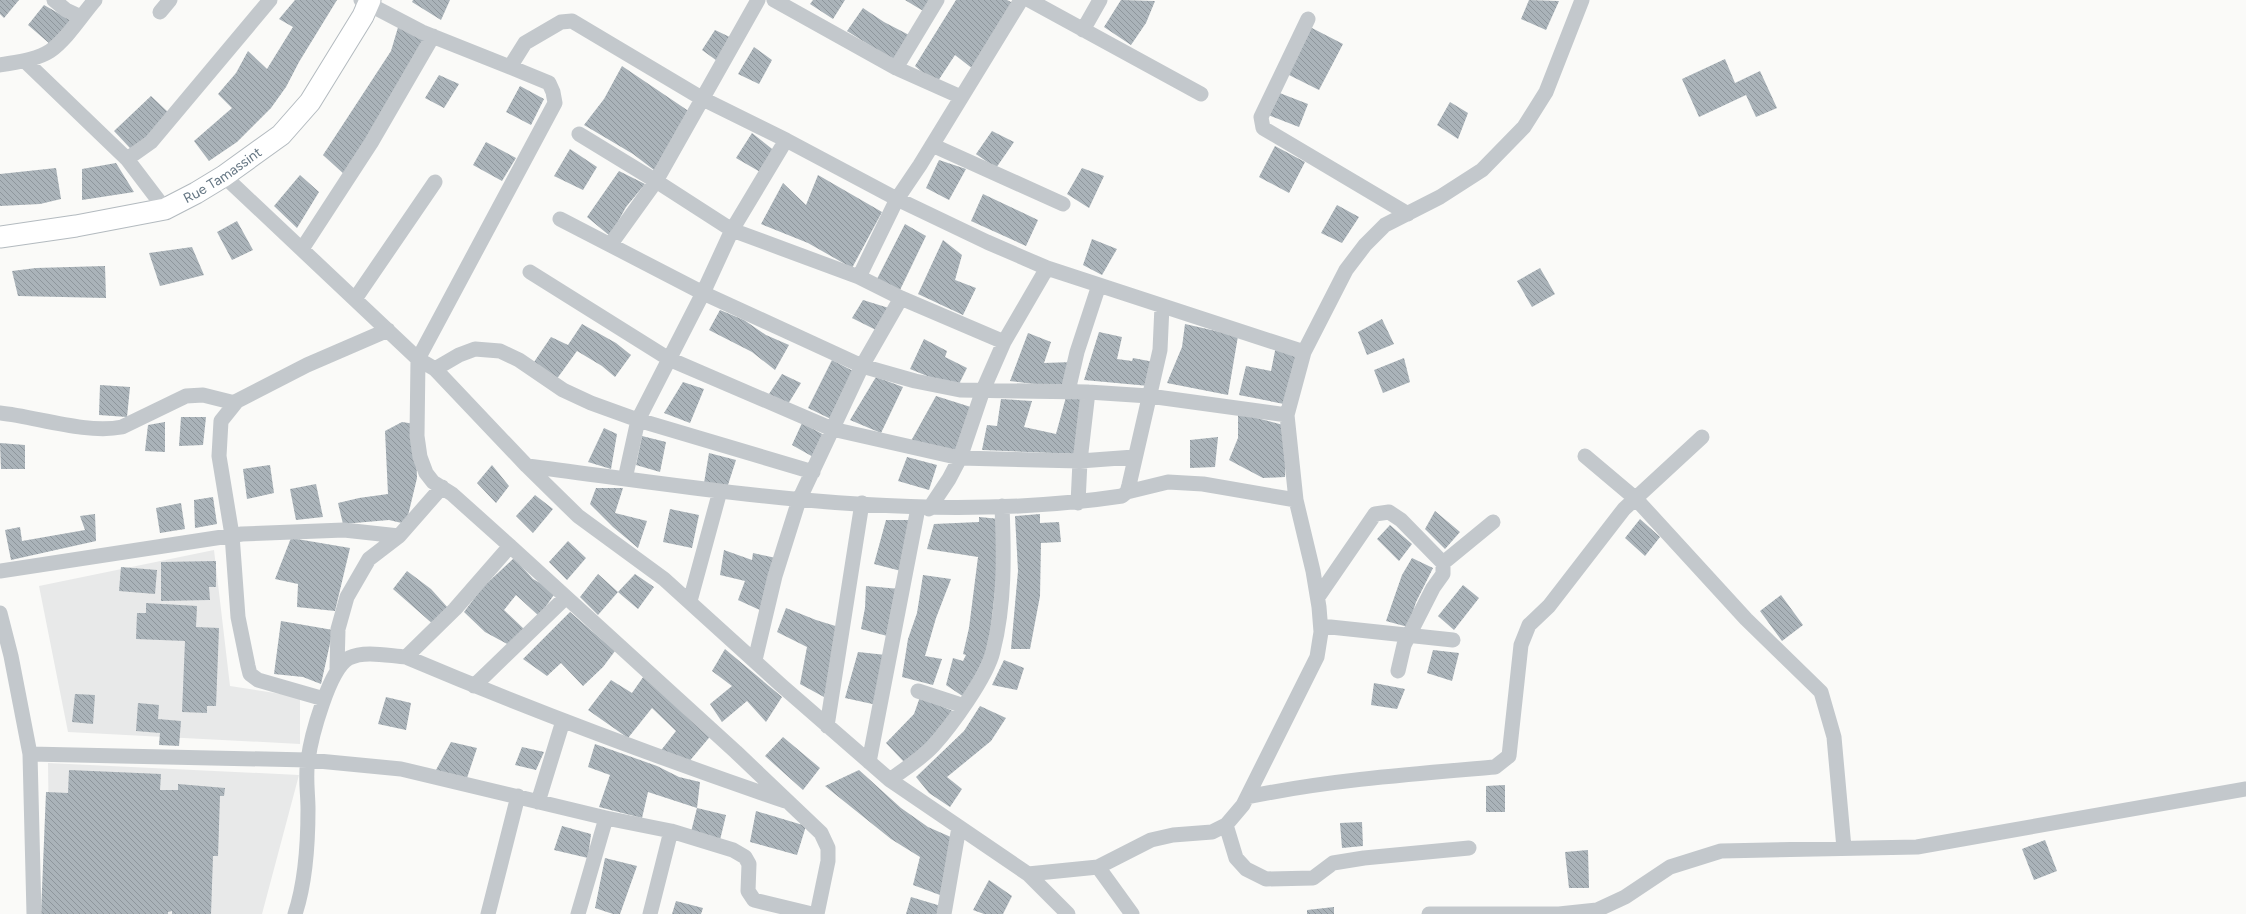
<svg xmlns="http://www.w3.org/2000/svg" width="2246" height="914" font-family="Figtree,sans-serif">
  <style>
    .built { fill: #e8e9e9 }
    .building { fill: url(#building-back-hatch) }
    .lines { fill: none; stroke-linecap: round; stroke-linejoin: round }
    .secondary-casing { stroke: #b3babf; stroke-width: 23 }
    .street { stroke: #c3c8cc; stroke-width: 15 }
    .secondary { stroke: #fff; stroke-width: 21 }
    .labels { text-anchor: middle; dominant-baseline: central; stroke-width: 4; stroke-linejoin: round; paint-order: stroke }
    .street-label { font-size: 14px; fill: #657683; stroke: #fff }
  </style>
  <defs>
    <pattern id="building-back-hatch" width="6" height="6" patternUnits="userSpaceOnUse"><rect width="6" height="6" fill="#aab3b9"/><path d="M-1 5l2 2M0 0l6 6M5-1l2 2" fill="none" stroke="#8e969c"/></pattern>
  </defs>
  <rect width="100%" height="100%" fill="#fafaf8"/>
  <!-- built -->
  <path class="built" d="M 214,550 L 230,686 L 300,697 L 300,744 L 68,732 L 39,586 Z
    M 48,763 L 299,775 L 262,914 L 50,914 Z"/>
  <!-- building -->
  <path class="building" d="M 0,0 L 19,0 L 4,18 L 0,14 Z
    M 295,0 L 337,0 L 299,62 L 286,87 L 271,108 L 237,142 L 209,161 L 194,141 L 232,108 L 218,94 L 236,73 L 248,51 L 267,69 L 293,27 L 279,19 Z
    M 413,0 L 450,0 L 441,20 L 412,2 Z
    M 813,0 L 845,0 L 833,19 L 810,4 Z
    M 905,0 L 931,0 L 925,12 Z
    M 956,0 L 1007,0 L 1015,4 L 973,69 L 955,55 L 936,84 L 915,66 Z
    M 1121,0 L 1155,1 L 1146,23 L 1131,45 L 1104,27 Z
    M 1529,0 L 1559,1 L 1546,30 L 1521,19 Z
    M 44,5 L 72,21 L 50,44 L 28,25 Z
    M 863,8 L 884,22 L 909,35 L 893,60 L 847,31 Z
    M 399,24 L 428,41 L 345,175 L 323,155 L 391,51 Z
    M 1310,27 L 1343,44 L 1319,90 L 1285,73 Z
    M 715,30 L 734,39 L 720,63 L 702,50 Z
    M 754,47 L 772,60 L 759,84 L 738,74 Z
    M 1725,59 L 1735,83 L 1760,71 L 1777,108 L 1756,117 L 1746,95 L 1699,117 L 1682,79 Z
    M 622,66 L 690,112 L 654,170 L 633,154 L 584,125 L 604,99 Z
    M 439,75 L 459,84 L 444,108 L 425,98 Z
    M 520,86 L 544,99 L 531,125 L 506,112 Z
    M 1277,92 L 1308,104 L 1299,127 L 1268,115 Z
    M 151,96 L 169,113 L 152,133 L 131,149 L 114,131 Z
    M 1450,102 L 1468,113 L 1458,139 L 1437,125 Z
    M 992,131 L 1014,142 L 996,168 L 976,154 Z
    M 752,133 L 776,152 L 762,173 L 736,158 Z
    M 486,142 L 516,158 L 502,181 L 473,165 Z
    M 1275,146 L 1305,162 L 1289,193 L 1259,177 Z
    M 570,149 L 597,167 L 583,190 L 554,176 Z
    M 939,160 L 966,169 L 949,200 L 926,188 Z
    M 116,163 L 134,192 L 82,200 L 82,169 Z
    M 56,168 L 61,199 L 40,204 L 0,206 L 0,174 Z
    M 1082,168 L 1104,176 L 1089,208 L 1067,194 Z
    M 619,171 L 645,184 L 626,207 L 610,236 L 587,217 Z
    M 300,175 L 319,192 L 297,228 L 274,206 Z
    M 818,175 L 882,212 L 852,268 L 808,243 L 761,224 L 783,183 L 806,205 Z
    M 983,194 L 1038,220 L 1026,246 L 971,221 Z
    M 1337,205 L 1359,217 L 1342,243 L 1321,233 Z
    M 237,221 L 253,250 L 232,260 L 217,232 Z
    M 905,224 L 926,236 L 900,290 L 877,279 Z
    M 1092,239 L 1117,249 L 1102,275 L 1083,265 Z
    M 943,240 L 962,255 L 955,280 L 976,288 L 963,315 L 918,294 Z
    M 192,247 L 204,275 L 160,286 L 149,253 Z
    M 105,266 L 106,298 L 18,296 L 12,271 L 36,268 Z
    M 1540,268 L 1555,294 L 1532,307 L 1517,281 Z
    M 863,300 L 892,309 L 882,333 L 852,318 Z
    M 720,310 L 744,320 L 766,335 L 789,345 L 775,370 L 752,352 L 709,330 Z
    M 1382,319 L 1394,344 L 1367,355 L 1358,332 Z
    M 582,324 L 616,343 L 631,355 L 615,377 L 602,366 L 577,351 L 556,380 L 532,365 L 551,337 L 568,345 Z
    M 1185,324 L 1238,336 L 1228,395 L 1167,383 L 1182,347 Z
    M 1099,332 L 1122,337 L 1117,359 L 1132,361 L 1133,358 L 1154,362 L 1149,386 L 1084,380 Z
    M 1028,333 L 1051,342 L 1044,363 L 1073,362 L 1067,388 L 1010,381 Z
    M 924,339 L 947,351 L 945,357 L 967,368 L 957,388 L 910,369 Z
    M 1276,346 L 1299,350 L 1289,405 L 1239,395 L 1246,366 L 1271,371 Z
    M 1404,358 L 1410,382 L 1383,393 L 1374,370 Z
    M 832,360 L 857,373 L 833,420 L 808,408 Z
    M 782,374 L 801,383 L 788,404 L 769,394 Z
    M 876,377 L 903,387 L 881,433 L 850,420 Z
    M 683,382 L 704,389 L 690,423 L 664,413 Z
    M 100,385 L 130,387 L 127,417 L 99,415 Z
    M 936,396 L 977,409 L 956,455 L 911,441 Z
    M 1066,397 L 1086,400 L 1077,454 L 982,450 L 987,425 L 997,426 L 1001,399 L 1032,401 L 1024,427 L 1056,434 Z
    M 1238,413 L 1287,426 L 1285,477 L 1263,478 L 1229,460 L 1238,438 Z
    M 181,417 L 206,417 L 203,445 L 179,446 Z
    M 165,422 L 165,452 L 145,451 L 148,425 Z
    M 402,422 L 415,424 L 417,478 L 406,524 L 389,520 L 343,524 L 338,503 L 359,498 L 388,494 L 385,431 Z
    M 802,423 L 826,436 L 815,458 L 792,445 Z
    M 604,428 L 617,434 L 611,469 L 588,462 Z
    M 642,436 L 666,442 L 660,472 L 636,465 Z
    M 1218,437 L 1215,467 L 1190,468 L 1190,440 Z
    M 0,443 L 25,445 L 25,469 L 1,469 Z
    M 709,453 L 736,460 L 727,488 L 704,483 Z
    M 907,457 L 937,465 L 929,490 L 898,481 Z
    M 270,465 L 274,493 L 247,499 L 243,469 Z
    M 492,465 L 509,486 L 496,503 L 477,483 Z
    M 316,484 L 323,517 L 296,520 L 290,489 Z
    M 596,488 L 623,488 L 615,513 L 647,521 L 638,548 L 613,527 L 590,504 Z
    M 535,495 L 553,509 L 533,533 L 516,516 Z
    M 213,497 L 217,524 L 195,528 L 194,500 Z
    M 181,503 L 185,529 L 160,533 L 156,508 Z
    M 670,509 L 699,515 L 692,548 L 663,542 Z
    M 1435,511 L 1460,532 L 1445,549 L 1425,529 Z
    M 95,514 L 96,541 L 11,560 L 5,530 L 20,527 L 22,541 L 85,530 L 80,516 Z
    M 1040,514 L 1040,523 L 1059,522 L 1061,542 L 1041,543 L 1040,596 L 1030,649 L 1011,649 L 1018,571 L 1015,516 Z
    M 979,517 L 1000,519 L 1000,545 L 990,636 L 985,658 L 964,697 L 946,685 L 953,658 L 963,661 L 966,655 L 963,654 L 969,628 L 978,557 L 927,549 L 934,524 L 979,522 Z
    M 1640,519 L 1660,537 L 1645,556 L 1625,538 Z
    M 886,520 L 914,520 L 901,571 L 874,564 Z
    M 1390,525 L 1412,544 L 1399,561 L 1377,539 Z
    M 291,538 L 350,548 L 335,611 L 297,607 L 298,584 L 275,579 Z
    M 568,541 L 586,558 L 567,580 L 549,562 Z
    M 724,550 L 752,560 L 753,553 L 776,558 L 762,611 L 738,600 L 745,581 L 720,575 Z
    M 514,558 L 533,579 L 556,592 L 539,616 L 516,595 L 504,610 L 525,630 L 511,646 L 485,632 L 464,612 L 482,588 Z
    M 1412,558 L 1433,568 L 1416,602 L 1408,627 L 1386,621 L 1402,575 Z
    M 216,561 L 216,587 L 209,587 L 210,600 L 161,601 L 161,562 Z
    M 121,567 L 157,570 L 155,594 L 119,591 Z
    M 407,571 L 431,589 L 449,609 L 434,625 L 393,589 Z
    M 598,574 L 618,592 L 635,574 L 654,587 L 638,609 L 618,592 L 598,615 L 580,597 Z
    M 923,575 L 951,579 L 936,618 L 925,656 L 942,659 L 933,685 L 902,677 L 908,639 L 917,613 Z
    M 1463,585 L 1479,598 L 1454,630 L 1438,616 Z
    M 866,586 L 900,589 L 891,637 L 861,629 L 865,608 Z
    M 1781,595 L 1803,625 L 1782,641 L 1760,611 Z
    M 146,603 L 197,606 L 196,627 L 219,628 L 216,706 L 207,706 L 207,713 L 182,712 L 185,641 L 136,639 L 137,613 L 146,613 Z
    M 786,608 L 816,620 L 842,628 L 824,697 L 800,684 L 807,647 L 777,632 Z
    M 570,612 L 615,651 L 603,667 L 583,686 L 561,663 L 547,676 L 523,659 Z
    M 281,621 L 333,630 L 321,684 L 303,677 L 274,674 Z
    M 725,649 L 782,697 L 766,722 L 747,701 L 722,722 L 710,704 L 732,686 L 712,671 Z
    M 1433,650 L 1459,653 L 1452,681 L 1427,673 Z
    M 858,652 L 886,655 L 877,705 L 845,698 Z
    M 1004,660 L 1024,668 L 1017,690 L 992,685 Z
    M 646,673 L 713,733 L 687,764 L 659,753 L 676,731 L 652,708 L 628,738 L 588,710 L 611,680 L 632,693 Z
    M 1374,683 L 1405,689 L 1397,709 L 1371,705 Z
    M 75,694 L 95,695 L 93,724 L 72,722 Z
    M 386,697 L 411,703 L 406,730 L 378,724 Z
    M 920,697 L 955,712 L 939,732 L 905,763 L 886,743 L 914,714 Z
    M 138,703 L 159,705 L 158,719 L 181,721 L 179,746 L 159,745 L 160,733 L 136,731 Z
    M 980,706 L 1006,718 L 991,741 L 947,777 L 962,789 L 950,807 L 929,793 L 916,777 L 964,731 Z
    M 783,737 L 820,768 L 803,790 L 765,756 Z
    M 451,742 L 477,748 L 466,781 L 436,770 Z
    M 595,744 L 657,766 L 679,777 L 700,782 L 697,808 L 648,792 L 642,818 L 599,807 L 610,775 L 588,767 Z
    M 522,747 L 544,752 L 536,770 L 515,765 Z
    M 69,770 L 161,774 L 160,790 L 178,790 L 178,784 L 225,788 L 224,796 L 220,796 L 218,856 L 213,856 L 211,914 L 172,914 L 172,911 L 168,912 L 168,914 L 41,914 L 46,792 L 68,793 Z
    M 859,770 L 901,808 L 928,827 L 953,838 L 940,895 L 913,885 L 920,857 L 891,839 L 825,786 Z
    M 1505,785 L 1505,812 L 1486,812 L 1486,786 Z
    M 697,808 L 726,815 L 720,840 L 691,832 Z
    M 756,811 L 806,826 L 797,855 L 750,842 Z
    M 1362,822 L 1363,846 L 1342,848 L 1340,823 Z
    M 562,826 L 591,834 L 588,858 L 554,850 Z
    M 2045,840 L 2057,871 L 2034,880 L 2022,849 Z
    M 1588,850 L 1589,888 L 1569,888 L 1565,852 Z
    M 605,858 L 637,866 L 620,914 L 613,914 L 595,908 Z
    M 989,880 L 1012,896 L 1003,914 L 984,914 L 973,910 Z
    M 911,897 L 941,906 L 939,914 L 906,914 Z
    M 676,901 L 703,908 L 701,914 L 672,914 Z
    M 1334,907 L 1334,914 L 1307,914 L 1307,910 Z"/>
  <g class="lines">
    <defs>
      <g id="secondary">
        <path id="s1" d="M 0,237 L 76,226 L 165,209 L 196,193 L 224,176 L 281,135 L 310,102 L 363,16 L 370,0"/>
      </g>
    </defs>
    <!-- secondary casing -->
    <use href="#secondary" class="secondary-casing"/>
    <!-- street -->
    <path class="street" d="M 54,0 L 66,10 L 81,17
      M 361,0 L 422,32 L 510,67 L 525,43 L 561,22 L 572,21 L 703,99 L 786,140 L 897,199 L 987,242 L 1047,268 L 1304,352
      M 774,0 L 896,68 L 961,97
      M 1029,0 L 1201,94
      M 160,12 L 170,0
      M 1308,19 L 1261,117 L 1263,128 L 1408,214
      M 1083,30 L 1100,0
      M 25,61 L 127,159 L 165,209
      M 0,65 C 16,62 36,60 50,51 C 68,38 81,16 95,0
      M 510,67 L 549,83 L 553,92 L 555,103 L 418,359 L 417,436 L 420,457 L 426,473 L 433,482 L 452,494 L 510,546 L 736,752 L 821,833 L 828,848 L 828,861 L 817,914
      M 896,68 L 937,0
      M 579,134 L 656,181 L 732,230 L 859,277 L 901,298 L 1004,342
      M 932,145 L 1063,204
      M 127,159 L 151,142 L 270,0
      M 224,176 L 418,359 L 435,369 L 527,466 L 578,516 L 664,579 L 782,686 L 890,780 L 1028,874 L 1068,914
      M 560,219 L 703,293 L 862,366 L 915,381 L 960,390 L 1088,392 L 1149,396 L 1287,415
      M 610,245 L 656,181 L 758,0
      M 302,249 L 371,143 L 433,36
      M 530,272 L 669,359 L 832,429 L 960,458 L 1080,461 L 1134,457
      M 859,277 L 897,199 L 920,165 L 1021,0
      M 355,299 L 435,182
      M 435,369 L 459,355 L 475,349 L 500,351 L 519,360 L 563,390 L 591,403 L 638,420 L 813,472
      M 1068,391 L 1077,352 L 1099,285
      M 0,413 C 37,417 86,434 122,427 L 186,396 L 203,395 L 235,403
      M 1585,456 L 1636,499 L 1746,619 L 1821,692 L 1834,737 L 1844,848
      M 527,466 C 723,491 924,526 1122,496 L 1127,492 L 1129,485 L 1160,350 L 1162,306
      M 625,479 L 638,420 L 703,293 L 732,230 L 786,140
      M 1127,492 L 1168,482 L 1203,484 L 1296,500
      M 1078,503 L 1080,461 L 1088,392
      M 929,509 L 949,479 L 960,458 L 983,390 L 1004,342 L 1047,268
      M 510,546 L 455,609 L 406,657 C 531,710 657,757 785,801
      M 1443,563 L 1493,522
      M 0,571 L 242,534 L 344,530 L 399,536 L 442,487
      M 1318,597 L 1375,514 L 1389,512 L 1401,520 L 1443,563 L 1443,574 L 1433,588 L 1404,645 L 1398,671
      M 690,601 L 720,491
      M 0,613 L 11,656 L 30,754 L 34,914
      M 1321,626 L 1453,640
      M 755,660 L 775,576 L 799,500 L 862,366 L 901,298
      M 337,668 L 338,629 L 347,597 L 369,559 L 399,536
      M 474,686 L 565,598
      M 918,691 L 964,706
      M 324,699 L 258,680 L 250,674 L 248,666 L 238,617 L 232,535 L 219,456 L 221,421 L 237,401 L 307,365 L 388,330
      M 827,726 L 862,503
      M 30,754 L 308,760 L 401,769 L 606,818 L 671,831 L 733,850 L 745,857 L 749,864 L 748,891 L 754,900 L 812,914
      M 869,762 L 918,508
      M 890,780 C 904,769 921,759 933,746 C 951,726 987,677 993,651 C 1005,604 1004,554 1002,506
      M 1247,797 C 1329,780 1412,774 1495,767 L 1509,756 L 1521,645 L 1529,625 L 1549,606 L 1624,509 L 1702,437
      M 538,802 L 563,721
      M 1226,825 L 1236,858 L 1246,869 L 1266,879 L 1313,878 L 1333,863 L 1364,858 L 1469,848
      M 1098,867 L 1151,840 L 1173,835 L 1212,832 L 1226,825 L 1243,805 L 1317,657 L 1321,632 L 1319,607 L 1313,571 L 1296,500 L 1287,415 L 1304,352 L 1346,270 L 1365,245 L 1385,225 L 1440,197 L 1482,170 L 1524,127 L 1546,92 L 1582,0
      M 1028,874 L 1098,867 L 1132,914
      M 295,914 C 306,881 308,844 308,809 C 308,793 305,776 308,760 C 311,737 329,669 349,658 C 365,650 389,656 406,657
      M 488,914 L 518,796
      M 578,914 L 606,818
      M 650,914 L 671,831
      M 944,914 L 959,827
      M 1429,914 L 1559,914 L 1597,910 L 1625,897 L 1670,867 L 1721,851 L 1917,847 L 2246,789"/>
    <!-- secondary -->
    <use href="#secondary" class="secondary"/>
  </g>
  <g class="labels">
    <!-- street labels -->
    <g class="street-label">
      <text stroke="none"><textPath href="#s1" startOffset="234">Rue Tamassint</textPath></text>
    </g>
  </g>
</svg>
